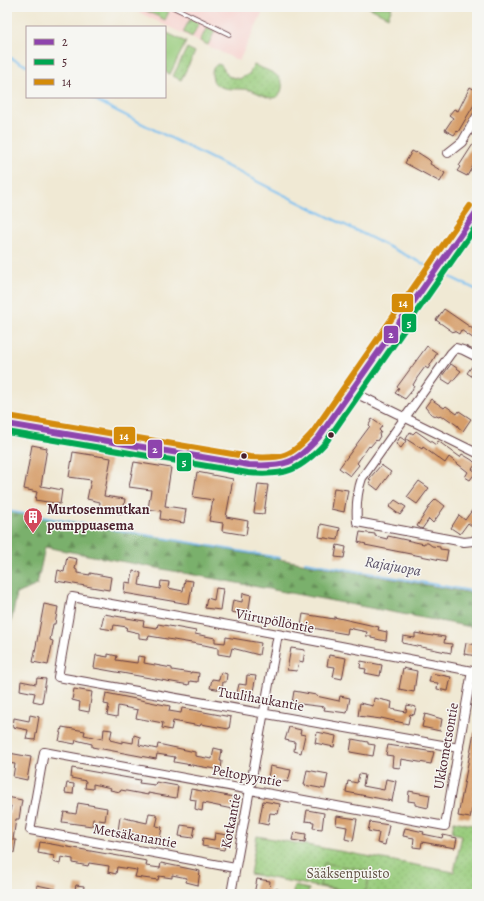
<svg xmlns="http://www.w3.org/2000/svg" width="484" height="901" font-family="Alegreya,serif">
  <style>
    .built { fill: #f7d0cc }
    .grass { fill: url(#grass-dots); stroke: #727654 }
    .forest { fill: url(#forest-firs); stroke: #62684c }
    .pitch { fill: #99cc7d; stroke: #727654 }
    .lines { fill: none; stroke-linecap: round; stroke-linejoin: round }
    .stream { stroke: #79bff1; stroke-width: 2 }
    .building { fill: #d69e6b }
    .service-casing { stroke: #633d44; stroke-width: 5.5 }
    .minor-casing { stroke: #633d44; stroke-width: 10 }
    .service { stroke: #fff; stroke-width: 4 }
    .minor { stroke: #fff; stroke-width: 8 }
    .bus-1-casing { stroke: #f6f6f2; stroke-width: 9 }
    .bus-2-casing { stroke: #f6f6f2; stroke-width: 9 }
    .bus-3-casing { stroke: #f6f6f2; stroke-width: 9 }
    .bus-1 { stroke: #8e44ad; stroke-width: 6 }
    .bus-2 { stroke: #00a651; stroke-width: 6 }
    .bus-3 { stroke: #d48b09; stroke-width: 6 }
    .bus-dot { fill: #4a1f2b; stroke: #f6f6f2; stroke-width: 1.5 }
    .labels { text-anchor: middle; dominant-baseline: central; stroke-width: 3; stroke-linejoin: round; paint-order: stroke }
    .poi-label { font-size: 14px; font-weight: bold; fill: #4a1f2b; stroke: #f6f6f2; text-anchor: start }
    .street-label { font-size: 14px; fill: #4a1f2b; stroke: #f6f6f2 }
    .park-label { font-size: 14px; fill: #625344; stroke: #f6f6f2 }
    .water-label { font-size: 15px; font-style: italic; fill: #584f66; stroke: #f6f6f2 }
    .line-badge { stroke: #f6f6f2; stroke-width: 1.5 }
    .badge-label { font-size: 11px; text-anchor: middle; font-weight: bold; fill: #fff }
  </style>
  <defs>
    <pattern id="grass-dots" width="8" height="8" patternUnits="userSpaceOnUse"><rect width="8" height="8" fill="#99cc7d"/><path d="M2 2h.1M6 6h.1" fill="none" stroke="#85af6c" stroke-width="1.8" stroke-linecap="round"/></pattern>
    <pattern id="forest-firs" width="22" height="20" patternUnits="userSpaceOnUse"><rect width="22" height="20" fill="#7ab06c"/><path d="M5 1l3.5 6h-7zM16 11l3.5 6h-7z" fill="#668f59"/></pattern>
  </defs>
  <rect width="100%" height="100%" fill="#f6f6f2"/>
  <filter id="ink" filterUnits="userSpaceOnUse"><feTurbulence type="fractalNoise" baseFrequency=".025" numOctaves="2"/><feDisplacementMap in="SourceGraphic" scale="8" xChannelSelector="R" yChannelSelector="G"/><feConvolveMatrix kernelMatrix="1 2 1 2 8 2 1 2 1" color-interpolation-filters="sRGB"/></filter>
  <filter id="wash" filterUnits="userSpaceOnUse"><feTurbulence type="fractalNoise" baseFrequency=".012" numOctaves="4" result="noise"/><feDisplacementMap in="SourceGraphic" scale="16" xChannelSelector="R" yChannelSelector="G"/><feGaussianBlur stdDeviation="0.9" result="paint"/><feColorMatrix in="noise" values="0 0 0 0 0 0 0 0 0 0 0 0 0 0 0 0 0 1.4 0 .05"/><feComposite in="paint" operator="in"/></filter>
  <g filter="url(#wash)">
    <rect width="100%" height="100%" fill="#f0e9d4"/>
    <!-- built -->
    <path class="built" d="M 128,7 L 265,7 L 239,61 Z"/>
    <!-- grass -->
    <path class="grass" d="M 139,7 L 160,7 L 169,12 L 165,20 Z
      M 190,19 L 199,23 L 192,37 L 183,32 Z
      M 207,27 L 215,31 L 208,45 L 200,41 Z
      M 187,48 L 195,52 L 181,80 L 173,76 Z
      M 218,64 L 221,65 L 228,76 L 239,79 L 249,74 L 254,65 C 263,69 285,74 282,88 C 279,108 259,92 250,90 C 238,87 212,94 212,74 C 212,69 214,66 218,64 Z
      M 454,821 L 477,826 L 477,894 L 475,893 L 474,894 L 356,894 L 250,874 L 257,836 L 454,872 L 462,835 L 452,833 Z
      M 294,886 L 309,889 L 308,894 L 293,894 Z"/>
    <!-- forest -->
    <path class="forest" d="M 7,511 L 477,594 L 477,628 L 45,547 L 37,585 L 17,594 L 7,641 Z"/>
    <!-- pitch -->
    <path class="pitch" d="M 368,7 L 392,7 L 388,17 Z
      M 165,32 L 186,42 L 170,74 L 165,72 Z
      M 324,863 L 370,871 L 366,891 L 363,891 L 362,893 L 320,886 Z"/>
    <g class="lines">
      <!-- stream -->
      <path class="stream" d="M 7,56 L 27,66
        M 89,97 L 276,191 L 430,267
        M 450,277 L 477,290
        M 7,511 L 280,558
        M 305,562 L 477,592"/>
    </g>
    <g id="blocks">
      <!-- building -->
      <path class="building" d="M 470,87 L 477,91 L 477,105 L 475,103 L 458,132 L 457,131 L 454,135 L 445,130 L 453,118 L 449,115 L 454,109 L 458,111 Z
        M 477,138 L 477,159 L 467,176 L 457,171 L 460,167 L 459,166 Z
        M 412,151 L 416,153 L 417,152 L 428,159 L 431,162 L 430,164 L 445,173 L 440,182 L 405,163 Z
        M 444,309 L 473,329 L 477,324 L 477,341 L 461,330 L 459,334 L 454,331 L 453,332 L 436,320 Z
        M 427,346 L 437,353 L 428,369 L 425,367 L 417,378 L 413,385 L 414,386 L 411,392 L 405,399 L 395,393 L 399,388 L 397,387 Z
        M 475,362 L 477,362 L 477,372 L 473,377 L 467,373 Z
        M 451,364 L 461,371 L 450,384 L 442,379 L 442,376 Z
        M 431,399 L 444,408 L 446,406 L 457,414 L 459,411 L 471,419 L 463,431 L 458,427 L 458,426 L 445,417 L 443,418 L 440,416 L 439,417 L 431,414 L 425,407 Z
        M 372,419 L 382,426 L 379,430 L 381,432 L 379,435 L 380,436 L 377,441 L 376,440 L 370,447 L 369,446 L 357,463 L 359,465 L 350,476 L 339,468 L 370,426 L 369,425 Z
        M 416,431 L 436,445 L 438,441 L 460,457 L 462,454 L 472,460 L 476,464 L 472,469 L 476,472 L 470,480 L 465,477 L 468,472 L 449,457 L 445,463 L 423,447 L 422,449 L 406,439 L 410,432 L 413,434 Z
        M 400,437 L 406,441 L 401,448 L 396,444 Z
        M 32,445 L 47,448 L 41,486 L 62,490 L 60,504 L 35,500 L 37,492 L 24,489 Z
        M 73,452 L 111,458 L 104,496 L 125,499 L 123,514 L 99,509 L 100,502 L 87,499 L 91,480 L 69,477 Z
        M 134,462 L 171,468 L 165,506 L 186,509 L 184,523 L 160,519 L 161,511 L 148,509 L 151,490 L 129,487 Z
        M 381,465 L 391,472 L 378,490 L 369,483 L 371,480 L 369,479 Z
        M 197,472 L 233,479 L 226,517 L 248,521 L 246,535 L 222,531 L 223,523 L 209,521 L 213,500 L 193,497 Z
        M 419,481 L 429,488 L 417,504 L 407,497 Z
        M 258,484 L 268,485 L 264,514 L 254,513 Z
        M 334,488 L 348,490 L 344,512 L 331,509 Z
        M 436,499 L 445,506 L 433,523 L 429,519 L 422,529 L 420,528 L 417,526 L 431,504 Z
        M 395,500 L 406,507 L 400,515 L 389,507 Z
        M 473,509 L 477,511 L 477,522 L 473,527 L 468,523 L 460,534 L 451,528 L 459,515 L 465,520 Z
        M 321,524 L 340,528 L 338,540 L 319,537 Z
        M 360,532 L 375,534 L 375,536 L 387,539 L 388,536 L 424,544 L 424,543 L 428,543 L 432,546 L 440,547 L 440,549 L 448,550 L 446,561 L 365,545 L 366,544 L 358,542 Z
        M 337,545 L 346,547 L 344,558 L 335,557 Z
        M 67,557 L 77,559 L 75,569 L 77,570 L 77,573 L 90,575 L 90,573 L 111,577 L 109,590 L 56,581 L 58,570 L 64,572 Z
        M 133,571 L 141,573 L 139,585 L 160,589 L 161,581 L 169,582 L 168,588 L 183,591 L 185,580 L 193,581 L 189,604 L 124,593 L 125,582 L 131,583 Z
        M 216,588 L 223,589 L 220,610 L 205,608 L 207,598 L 214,600 Z
        M 243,593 L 251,595 L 248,615 L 231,612 L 233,600 L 242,602 Z
        M 44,604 L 58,607 L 55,624 L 53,624 L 50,640 L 53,641 L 48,665 L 33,662 Z
        M 104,614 L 144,621 L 143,626 L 157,628 L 158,624 L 196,631 L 195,634 L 215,638 L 215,642 L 225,643 L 226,637 L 261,643 L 259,655 L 232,648 L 230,656 L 218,654 L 218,648 L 204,645 L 149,636 L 148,639 L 139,638 L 139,633 L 126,630 L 127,627 L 114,625 L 113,630 L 101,628 Z
        M 303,614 L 334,619 L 334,617 L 379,627 L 378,630 L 387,632 L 386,641 L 371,638 L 371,636 L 366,636 L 367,632 L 348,628 L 347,634 L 301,626 Z
        M 415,633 L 433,636 L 433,635 L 445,637 L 444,643 L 452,644 L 451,653 L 402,643 L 403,636 L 415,638 Z
        M 466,643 L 477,645 L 477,656 L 464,654 Z
        M 291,648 L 305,650 L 303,662 L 299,661 L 297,671 L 287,670 Z
        M 108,654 L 117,656 L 116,660 L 137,663 L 138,656 L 145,657 L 144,663 L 172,668 L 172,670 L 191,673 L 191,672 L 199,673 L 198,682 L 190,681 L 189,685 L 94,668 L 96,655 L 108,657 Z
        M 329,655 L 346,658 L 342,679 L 333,677 L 335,667 L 327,666 Z
        M 361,661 L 382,665 L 380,676 L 365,673 L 366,669 L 360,668 Z
        M 403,668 L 417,671 L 414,692 L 399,689 Z
        M 221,672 L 227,674 L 226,682 L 223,682 L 222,690 L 210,688 L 212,679 L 219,680 Z
        M 431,673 L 451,677 L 448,691 L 437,689 L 438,683 L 429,682 Z
        M 247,675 L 256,676 L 252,696 L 237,693 L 239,684 L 246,685 Z
        M 37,678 L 46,679 L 42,703 L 33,701 L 35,693 L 20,690 L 21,681 L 36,684 Z
        M 74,689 L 92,692 L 89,712 L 79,710 L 80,702 L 72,700 Z
        M 294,691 L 316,695 L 316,696 L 339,701 L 340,696 L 350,698 L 347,713 L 324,710 L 325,707 L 292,703 Z
        M 106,693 L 170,706 L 169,711 L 181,713 L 182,708 L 231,717 L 229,729 L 201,724 L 200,726 L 173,721 L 171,730 L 162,728 L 163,723 L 136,718 L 138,710 L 118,706 L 117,717 L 107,715 L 109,705 L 104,704 Z
        M 374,698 L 392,702 L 391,709 L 406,712 L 407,705 L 416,707 L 414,715 L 410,714 L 408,724 L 381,718 L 381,719 L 358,716 L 360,703 L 373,706 Z
        M 425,714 L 442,719 L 440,731 L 422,727 Z
        M 30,715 L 39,717 L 35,740 L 26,739 L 28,730 L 13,727 L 14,718 L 29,721 Z
        M 62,727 L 85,731 L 84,735 L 103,739 L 104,729 L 112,730 L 110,740 L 122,743 L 122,741 L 133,743 L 134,735 L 140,737 L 139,745 L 157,749 L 158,744 L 195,752 L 195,756 L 212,759 L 214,748 L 222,750 L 220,761 L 222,761 L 221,770 L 174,762 L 175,757 L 157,754 L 156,759 L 92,747 L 92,744 L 76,740 L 75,744 L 59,741 Z
        M 289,727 L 301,730 L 300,734 L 305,735 L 301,753 L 294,751 L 295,742 L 285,740 Z
        M 317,732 L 336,736 L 334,747 L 315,743 Z
        M 474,732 L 477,732 L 477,774 L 473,800 L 477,800 L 475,809 L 472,809 L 470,818 L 458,816 Z
        M 352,739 L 368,742 L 368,744 L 375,745 L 373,756 L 350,752 Z
        M 388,745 L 434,752 L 431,764 L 401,759 L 400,768 L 392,767 L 393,756 L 386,755 Z
        M 9,753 L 31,757 L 27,780 L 13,777 L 15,764 L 7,763 Z
        M 270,766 L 291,770 L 288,782 L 268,778 Z
        M 72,768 L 140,780 L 139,783 L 155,785 L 156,782 L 178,786 L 176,798 L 148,793 L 148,795 L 121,790 L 120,792 L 110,790 L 111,788 L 93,784 L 93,789 L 85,788 L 86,781 L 71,778 Z
        M 307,770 L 328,774 L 325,789 L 304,785 Z
        M 359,774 L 365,775 L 363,786 L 384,790 L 386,779 L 396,781 L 392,801 L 346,792 L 348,781 L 357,783 Z
        M 67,783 L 74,784 L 73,794 L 65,793 Z
        M 191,789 L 234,797 L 232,809 L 203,803 L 202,811 L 195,809 L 196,800 L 189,799 Z
        M 409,791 L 430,795 L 428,808 L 415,805 L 415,802 L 408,801 Z
        M 7,797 L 22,800 L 19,819 L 16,819 L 13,840 L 16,840 L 14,853 L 11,852 L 10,854 L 7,854 L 7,826 L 11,806 L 7,806 Z
        M 263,801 L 280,804 L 278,814 L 270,813 L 268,825 L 259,823 Z
        M 78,803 L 107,808 L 105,821 L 93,819 L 92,826 L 62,822 L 64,812 L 76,814 Z
        M 307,810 L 324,813 L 322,829 L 313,828 L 314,822 L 305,821 Z
        M 149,813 L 156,814 L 156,816 L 158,817 L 156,826 L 162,827 L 160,839 L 118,831 L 120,817 L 147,823 Z
        M 337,816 L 357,819 L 353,841 L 345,839 L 347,827 L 336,825 Z
        M 370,822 L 389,825 L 385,845 L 377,843 L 379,833 L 368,831 Z
        M 181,825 L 195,827 L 193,838 L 179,836 Z
        M 405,828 L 424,832 L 423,834 L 442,838 L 443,835 L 457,838 L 455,848 L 422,842 L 421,848 L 413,847 L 414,838 L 403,836 Z
        M 294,832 L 306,834 L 305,842 L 292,840 Z
        M 215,833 L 227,835 L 224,850 L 202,846 L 203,838 L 214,840 Z
        M 40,842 L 147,861 L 146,866 L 160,868 L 161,863 L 200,871 L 198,885 L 186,882 L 187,878 L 172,875 L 172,878 L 159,876 L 158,880 L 135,877 L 137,870 L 117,867 L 116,874 L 108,872 L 109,866 L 89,863 L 88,866 L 73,863 L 73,859 L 61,857 L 60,864 L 53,862 L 54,856 L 38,853 Z
        M 257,879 L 270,881 L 269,894 L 254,894 Z
        M 37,885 L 56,889 L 55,894 L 36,894 Z
        M 76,885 L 84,886 L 83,894 L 74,894 Z"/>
    </g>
  </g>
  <g filter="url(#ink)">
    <use href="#blocks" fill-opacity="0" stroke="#633d44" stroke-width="1"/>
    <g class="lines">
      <defs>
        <path id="service" d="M 173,7 L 229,34
          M 276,894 L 277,891"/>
        <path id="minor" d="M 448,153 L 462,142 L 477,116
          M 477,357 L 463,350 L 456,348 L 451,353 L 362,478 C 357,492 356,507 357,522 L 464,542 L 473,541 L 477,538
          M 351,391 L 477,453
          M 7,424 L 249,465 C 286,468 295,465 319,437 L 477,211
          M 235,868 L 30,830 L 44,752 L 445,826 L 472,671 L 267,632 L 72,597 L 58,677 L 459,748
          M 231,894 L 278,634"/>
      </defs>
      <!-- service casing -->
      <use href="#service" class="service-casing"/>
      <!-- minor casing -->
      <use href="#minor" class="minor-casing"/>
      <!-- service -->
      <use href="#service" class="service"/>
      <!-- minor -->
      <use href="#minor" class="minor"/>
      <defs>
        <path id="bus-1" d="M 7,424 L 249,465 C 285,467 295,464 319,437 L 477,211"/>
        <path id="bus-2" d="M 7,432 L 248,473 C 286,476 300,471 326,442 L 477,225"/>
        <path id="bus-3" d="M 8,416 L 250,457 C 283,459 291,457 313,432 L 470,206"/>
      </defs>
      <!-- bus-1 casing -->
      <use href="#bus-1" class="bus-1-casing"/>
      <!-- bus-2 casing -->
      <use href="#bus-2" class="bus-2-casing"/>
      <!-- bus-3 casing -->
      <use href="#bus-3" class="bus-3-casing"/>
      <!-- bus-1 -->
      <use href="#bus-1" class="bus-1"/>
      <!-- bus-2 -->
      <use href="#bus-2" class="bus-2"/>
      <!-- bus-3 -->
      <use href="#bus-3" class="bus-3"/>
    </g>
  </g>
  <!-- icons -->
  <defs>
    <symbol id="building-pin" viewBox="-11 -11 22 30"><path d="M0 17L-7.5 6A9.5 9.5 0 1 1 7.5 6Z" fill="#d1495b" stroke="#f6f6f2"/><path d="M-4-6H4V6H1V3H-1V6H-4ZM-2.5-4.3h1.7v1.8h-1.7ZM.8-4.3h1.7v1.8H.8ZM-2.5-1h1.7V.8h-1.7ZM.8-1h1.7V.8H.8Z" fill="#fff"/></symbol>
  </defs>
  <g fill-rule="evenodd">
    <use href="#building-pin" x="22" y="506" width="22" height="30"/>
  </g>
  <!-- markers -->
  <g class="bus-dot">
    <circle cx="331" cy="435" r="3.5"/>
    <circle cx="244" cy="456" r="3.5"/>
  </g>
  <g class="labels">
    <!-- poi labels -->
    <g class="poi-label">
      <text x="47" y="509">Murtosenmutkan<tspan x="47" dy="16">pumppuasema</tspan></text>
    </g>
    <!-- street labels -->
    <g class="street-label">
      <text transform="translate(275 621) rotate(11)">Viirupöllöntie</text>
      <text transform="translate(261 699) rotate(10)">Tuulihaukantie</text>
      <text transform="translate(446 746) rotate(-80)">Ukkometsontie</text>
      <text transform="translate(247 776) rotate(10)">Peltopyyntie</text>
      <text transform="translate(231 821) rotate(-79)">Kotkantie</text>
      <text transform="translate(135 836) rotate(10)">Metsäkanantie</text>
    </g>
    <!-- park labels -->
    <g class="park-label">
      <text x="348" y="873">Sääksenpuisto</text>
    </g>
    <!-- water labels -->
    <g class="water-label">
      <text transform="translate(393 566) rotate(10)">Rajajuopa</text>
    </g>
  </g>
  <g class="line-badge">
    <rect x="391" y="293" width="23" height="20" rx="4" fill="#d48b09"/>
    <rect x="401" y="313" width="16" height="20" rx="4" fill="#00a651"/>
    <rect x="383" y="325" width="16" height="19" rx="4" fill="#8e44ad"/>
    <rect x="113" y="426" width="23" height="19" rx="4" fill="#d48b09"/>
    <rect x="147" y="439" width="16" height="20" rx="4" fill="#8e44ad"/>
    <rect x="176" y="452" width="16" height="20" rx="4" fill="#00a651"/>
  </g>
  <g class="badge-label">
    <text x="403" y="307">14</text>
    <text x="409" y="327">5</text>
    <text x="391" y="338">2</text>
    <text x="124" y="440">14</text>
    <text x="155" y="453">2</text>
    <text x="184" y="466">5</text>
  </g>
  <!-- margin -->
  <rect width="484" height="901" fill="none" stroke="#f6f6f2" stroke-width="24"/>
  <!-- legend -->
  <rect x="26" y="26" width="140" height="72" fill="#f6f6f2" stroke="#b1a0a2"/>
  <rect x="34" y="39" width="20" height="6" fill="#8e44ad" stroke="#b1a0a2"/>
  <text x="62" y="46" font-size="12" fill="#4a1f2b">2</text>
  <rect x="34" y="59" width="20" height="6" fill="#00a651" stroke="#b1a0a2"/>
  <text x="62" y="66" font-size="12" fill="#4a1f2b">5</text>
  <rect x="34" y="79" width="20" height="6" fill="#d48b09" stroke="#b1a0a2"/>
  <text x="62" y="86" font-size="12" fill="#4a1f2b">14</text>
</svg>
